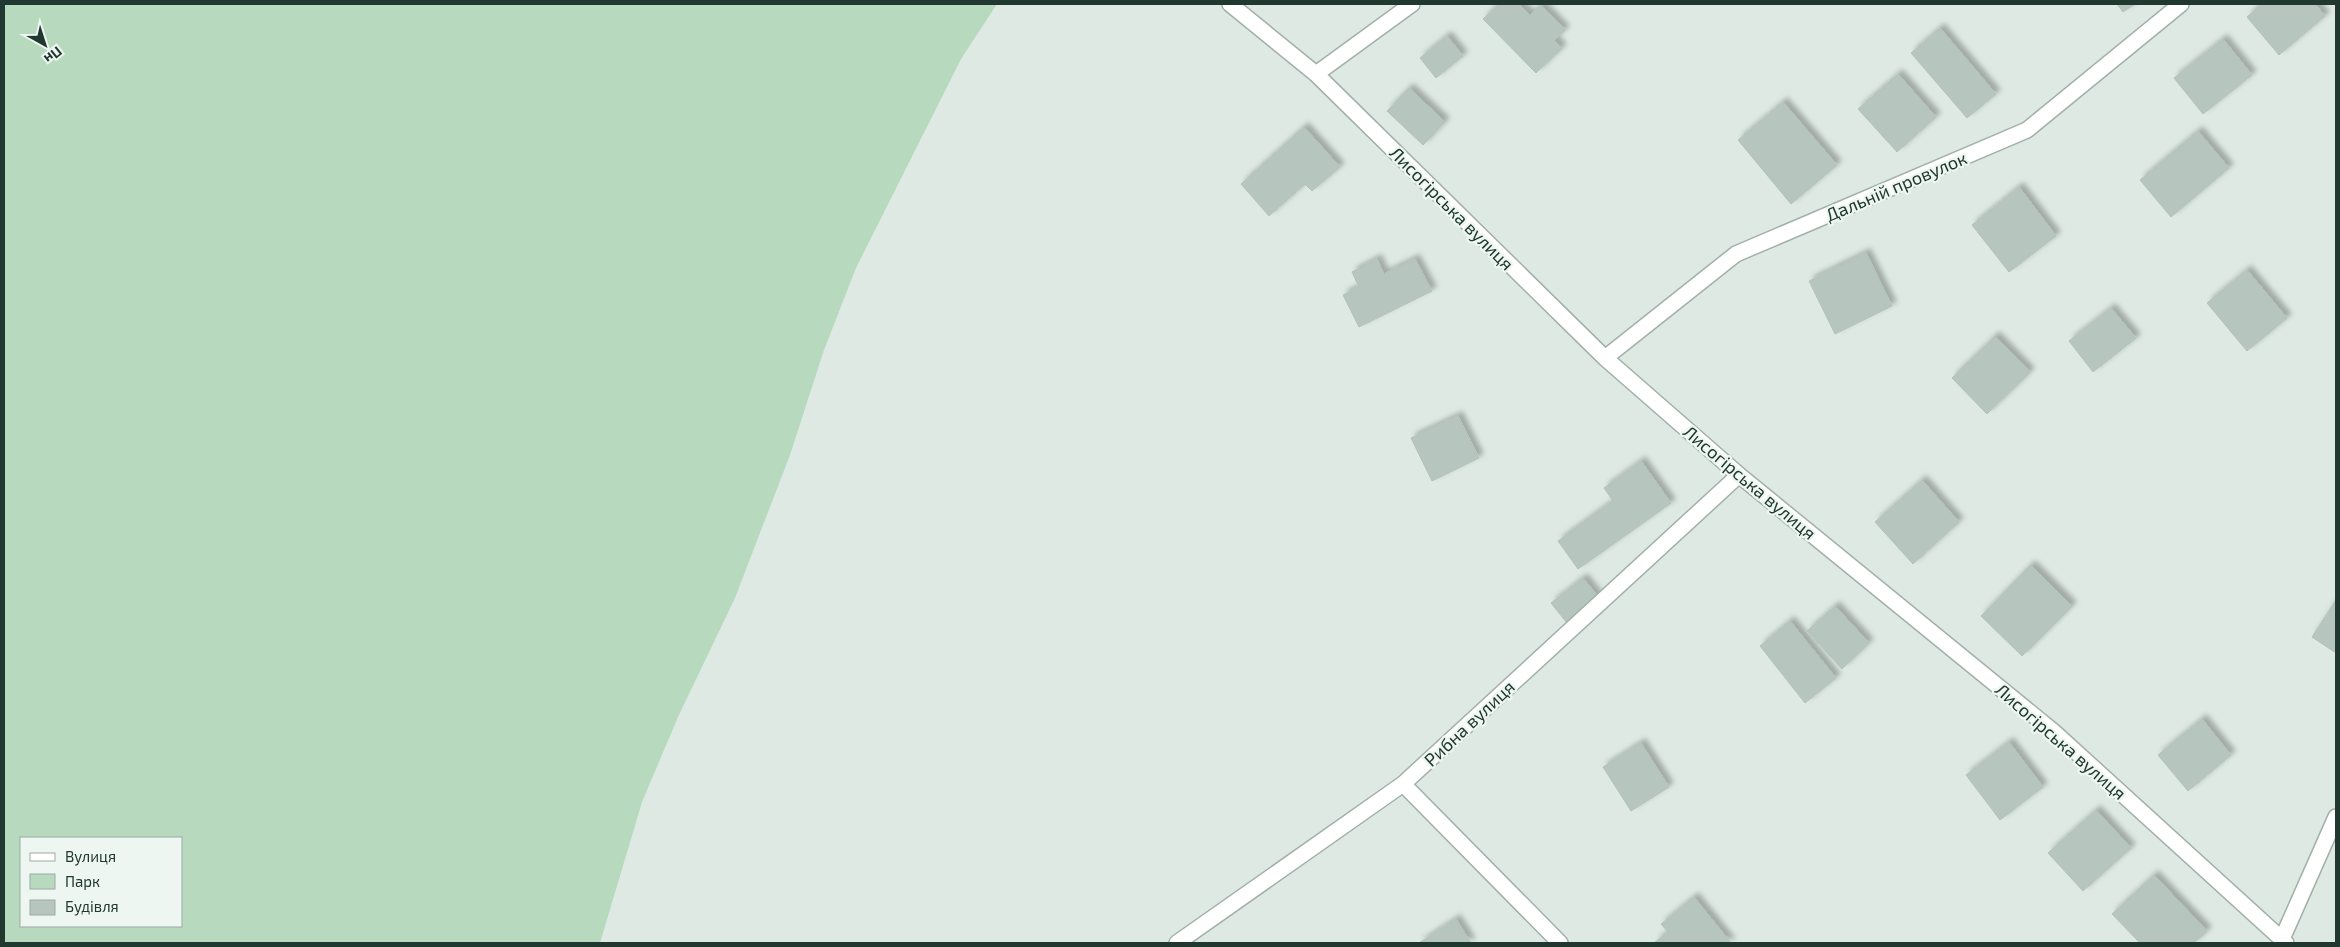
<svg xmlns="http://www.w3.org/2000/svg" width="2340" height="947" font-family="'Exo 2',sans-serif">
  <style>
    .green { fill: #b7dabe; fill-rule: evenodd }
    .building { fill: #b6c6bf; stroke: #b1c2ba; filter: url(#shadow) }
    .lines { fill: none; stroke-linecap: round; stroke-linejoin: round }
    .minor-casing { stroke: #a1b0aa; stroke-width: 18 }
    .minor { stroke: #fff; stroke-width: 15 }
    .labels { text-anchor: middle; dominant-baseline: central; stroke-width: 4.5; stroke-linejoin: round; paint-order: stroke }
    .street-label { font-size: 18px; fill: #203830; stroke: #eef6f1 }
  </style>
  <defs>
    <filter id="shadow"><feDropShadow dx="4.5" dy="-4.5" stdDeviation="2.5" flood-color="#0004"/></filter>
  </defs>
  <rect width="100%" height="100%" fill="#dee9e3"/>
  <!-- green -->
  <path class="green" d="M 4,4 L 997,4 L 961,59 L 856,268 L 824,350 L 790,455 L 735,598 L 678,717 L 642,802 L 600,943 L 4,943 ZM 21,838 L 181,838 L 181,926 L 21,926 Z"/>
  <!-- building -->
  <path class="building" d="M 1499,4 L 1519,4 L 1530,15 L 1541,5 L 1565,30 L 1554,40 L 1562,48 L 1536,73 L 1483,19 Z
    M 2117,4 L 2135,4 L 2123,12 Z
    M 2262,4 L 2315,4 L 2325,16 L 2279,55 L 2247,17 Z
    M 1940,28 L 1996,94 L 1967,118 L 1911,53 Z
    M 1447,36 L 1463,56 L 1436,78 L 1420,58 Z
    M 2223,39 L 2252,75 L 2203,114 L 2174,78 Z
    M 1898,74 L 1936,117 L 1897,152 L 1858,109 Z
    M 1409,88 L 1445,122 L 1423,145 L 1387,111 Z
    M 1783,102 L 1837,165 L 1791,204 L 1738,140 Z
    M 1304,127 L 1340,167 L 1312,191 L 1305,184 L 1269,216 L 1241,184 Z
    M 2198,131 L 2229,168 L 2171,217 L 2140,180 Z
    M 2019,187 L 2056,236 L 2009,272 L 1972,225 Z
    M 1866,253 L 1892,306 L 1835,334 L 1809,281 Z
    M 1377,259 L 1384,274 L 1415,259 L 1432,291 L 1359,327 L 1343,295 L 1359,287 L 1352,272 Z
    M 2247,270 L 2287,318 L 2247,351 L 2207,303 Z
    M 2111,308 L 2136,338 L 2093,372 L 2069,341 Z
    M 1995,336 L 2030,372 L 1987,414 L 1952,378 Z
    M 1458,416 L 1479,458 L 1432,481 L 1411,438 Z
    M 1641,461 L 1671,503 L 1578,569 L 1558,541 L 1613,501 L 1604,488 Z
    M 1922,480 L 1959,522 L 1913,564 L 1875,522 Z
    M 2031,565 L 2072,606 L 2022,656 L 1981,616 Z
    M 1583,578 L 1599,598 L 1567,623 L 1551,603 Z
    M 2336,600 L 2336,653 L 2312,637 Z
    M 1835,606 L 1869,643 L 1842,669 L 1807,631 Z
    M 1790,621 L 1836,678 L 1805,703 L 1760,646 Z
    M 2202,719 L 2231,755 L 2188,791 L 2158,755 Z
    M 2009,742 L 2043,787 L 2000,820 L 1966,775 Z
    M 1641,743 L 1669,787 L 1631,811 L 1603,767 Z
    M 2096,810 L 2131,848 L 2083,891 L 2048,853 Z
    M 2154,875 L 2207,931 L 2194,943 L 2140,943 L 2112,914 Z
    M 1694,897 L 1731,943 L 1654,943 L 1668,932 L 1661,924 Z
    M 1456,919 L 1471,943 L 1419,943 Z"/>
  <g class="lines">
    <defs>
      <path id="minor" d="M 1230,4 L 1316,74 L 1605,358 L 1739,475 L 2054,732 L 2286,943
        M 1316,74 L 1412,4
        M 1605,358 L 1736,254 L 2027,130 L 2181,4
        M 1403,784 L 1560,943
        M 2282,939 L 2336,817
        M 1177,943 L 1403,784 L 1739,475"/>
    </defs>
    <!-- minor casing -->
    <use href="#minor" class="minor-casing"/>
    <!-- minor -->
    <use href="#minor" class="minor"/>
  </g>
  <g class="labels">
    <!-- street labels -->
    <g class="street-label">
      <text transform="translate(1896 186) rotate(-23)">Дальній провулок</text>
      <text transform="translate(1452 208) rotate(45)">Лисогірська вулиця</text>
      <text transform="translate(1750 482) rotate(40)">Лисогірська вулиця</text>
      <text transform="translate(1469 723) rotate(-43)">Рибна вулиця</text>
      <text transform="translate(2061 741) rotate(41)">Лисогірська вулиця</text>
    </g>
  </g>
  <!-- border -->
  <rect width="2340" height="947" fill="none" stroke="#203830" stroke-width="10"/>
  <!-- legend -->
  <rect x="20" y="837" width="162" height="90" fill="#eef6f1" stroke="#9caaa4"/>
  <rect x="30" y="853" width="25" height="8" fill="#ffffff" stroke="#9caaa4"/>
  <text x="65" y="862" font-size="15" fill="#203830">Вулиця</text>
  <rect x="30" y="874" width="25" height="15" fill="#b7dabe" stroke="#9caaa4"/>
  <text x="65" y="887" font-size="15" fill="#203830">Парк</text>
  <rect x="30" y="900" width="25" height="15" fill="#b6c6bf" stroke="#9caaa4"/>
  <text x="65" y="912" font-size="15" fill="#203830">Будівля</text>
  <!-- north arrow -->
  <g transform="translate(45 45) rotate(141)" stroke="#eef6f1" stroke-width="4" paint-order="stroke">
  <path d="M0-4L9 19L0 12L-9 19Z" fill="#203830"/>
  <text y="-8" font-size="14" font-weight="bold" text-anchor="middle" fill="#203830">Пн</text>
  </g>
</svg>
